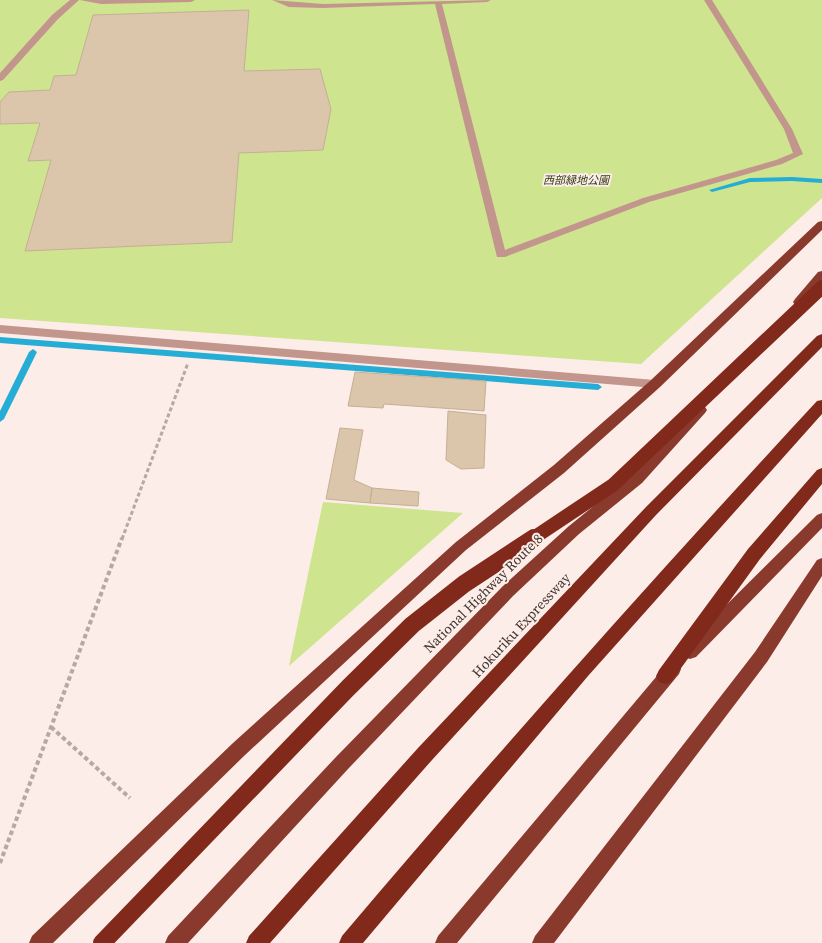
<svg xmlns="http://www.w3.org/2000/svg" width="822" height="943" font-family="'Source Serif 4','Noto Sans JP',serif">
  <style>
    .green { fill: #cee48e }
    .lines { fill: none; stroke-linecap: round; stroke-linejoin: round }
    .stream { fill: #25add5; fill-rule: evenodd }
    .building { fill: #dbc6ab; stroke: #c4b095 }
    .path-far1 { stroke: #b6a8a3; stroke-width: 3; stroke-dasharray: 4 2.5; stroke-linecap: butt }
    .path { stroke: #b6a8a3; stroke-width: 4; stroke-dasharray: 4.5 3; stroke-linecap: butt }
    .service { fill: #c2968d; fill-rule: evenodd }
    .minor { fill: #c2968d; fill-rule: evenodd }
    .trunk { fill: #8a3a2c; fill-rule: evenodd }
    .motorway { fill: #812a1c; fill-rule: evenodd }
    .motorway-bridge-far1 { stroke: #812a1c; stroke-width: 14 }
    .motorway-bridge { stroke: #812a1c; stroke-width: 18 }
    .labels { text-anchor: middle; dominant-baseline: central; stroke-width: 4; stroke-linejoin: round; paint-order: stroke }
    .far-park-label { font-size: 11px; font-style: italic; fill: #323b14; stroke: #fcede8 }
    .street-label { font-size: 14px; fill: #433530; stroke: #fcede8 }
  </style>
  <rect width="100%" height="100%" fill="#fcede8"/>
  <!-- green -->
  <path class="green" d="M 0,0 L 822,0 L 822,198 L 641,364 L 0,318 Z
    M 323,502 L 463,513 L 289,666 Z"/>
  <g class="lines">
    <!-- stream -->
    <path class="stream" d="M 792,177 L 822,179 L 822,183 L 792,181 L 750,182 L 712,192 L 709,190 L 750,178 Z
      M 0,337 L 598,384 L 602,387 L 598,390 L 0,343 Z
      M 33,349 L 37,352 L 4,419 L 0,422 L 0,411 L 29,352 Z"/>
  </g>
  <!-- building -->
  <path class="building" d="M 249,10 L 244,71 L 320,69 L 331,109 L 323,150 L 239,153 L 232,242 L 25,251 L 51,160 L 28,161 L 40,123 L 0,124 L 0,102 L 9,92 L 50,90 L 54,76 L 76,75 L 93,15 Z
    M 355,372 L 486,381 L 484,411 L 384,404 L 383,408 L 348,406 Z
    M 448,411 L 486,415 L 484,468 L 461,469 L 446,460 Z
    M 340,428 L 363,430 L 354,480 L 372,488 L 370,503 L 326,499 Z
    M 372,488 L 419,492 L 418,506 L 370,503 Z"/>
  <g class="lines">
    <!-- path-far1 -->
    <path class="path-far1" d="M 122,539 L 188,363"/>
    <!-- path -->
    <path class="path" d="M 51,727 L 130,798
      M 0,863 L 122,538"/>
    <!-- service -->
    <path class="service" d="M 70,0 L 79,0 L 58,19 L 3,80 L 0,81 L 0,73 L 52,15 Z
      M 80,0 L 195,0 L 191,2 L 101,4 Z
      M 272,0 L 323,4 L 491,0 L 487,2 L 442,4 L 505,250 L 643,198 L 776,160 L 793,153 L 784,129 L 704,0 L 712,0 L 792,129 L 803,154 L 782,164 L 649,202 L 505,257 L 497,257 L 435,4 L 323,8 L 289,7 Z"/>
    <!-- minor -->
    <path class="minor" d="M 0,325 L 655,380 L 661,384 L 655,388 L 0,333 Z"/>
    <!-- trunk -->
    <path class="trunk" d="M 822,221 L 822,230 L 660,387 L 564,473 L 466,550 L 245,755 L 53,943 L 29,943 L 32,936 L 233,743 L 456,542 L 554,465 L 650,381 L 818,222 Z
      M 822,271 L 822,282 L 803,305 L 795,305 L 793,302 L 795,299 L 818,272 Z
      M 700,405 L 705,407 L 707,410 L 705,413 L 642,483 L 579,534 L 513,596 L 348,769 L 188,943 L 165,943 L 168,936 L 336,757 L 503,586 L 569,526 L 632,475 L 695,407 Z
      M 822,513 L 822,528 L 696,657 L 690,659 L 684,657 L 682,652 L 684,647 L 817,515 Z
      M 822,558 L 822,576 L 767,662 L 554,943 L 532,943 L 535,936 L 755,652 L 817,560 Z
      M 673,662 L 679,664 L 681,669 L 679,674 L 457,943 L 435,943 L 438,936 L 667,664 Z"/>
    <!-- motorway -->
    <path class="motorway" d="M 822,334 L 822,347 L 656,515 L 432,760 L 270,943 L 246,943 L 249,936 L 418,748 L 646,507 L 817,336 Z
      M 822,400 L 822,414 L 588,676 L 363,943 L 339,943 L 342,936 C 496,754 655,576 817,401 Z
      M 822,468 L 822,484 L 760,559 L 671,682 L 665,684 L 659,682 L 656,676 L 659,670 L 748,549 L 817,470 Z"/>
    <!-- motorway-bridge-far1 -->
    <path class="motorway-bridge-far1" d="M 532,539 L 613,485 L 822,287"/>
    <!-- motorway-bridge -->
    <path class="motorway-bridge" d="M 102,943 L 348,688 L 412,625 L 464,584 L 534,538"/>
  </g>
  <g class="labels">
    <!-- far-park labels -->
    <g class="far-park-label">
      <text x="576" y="180">西部緑地公園</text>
    </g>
    <!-- street labels -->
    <g class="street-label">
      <text transform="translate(483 593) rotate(-45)">National Highway Route 8</text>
      <text transform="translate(521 625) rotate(-47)">Hokuriku Expressway</text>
    </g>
  </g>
</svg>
